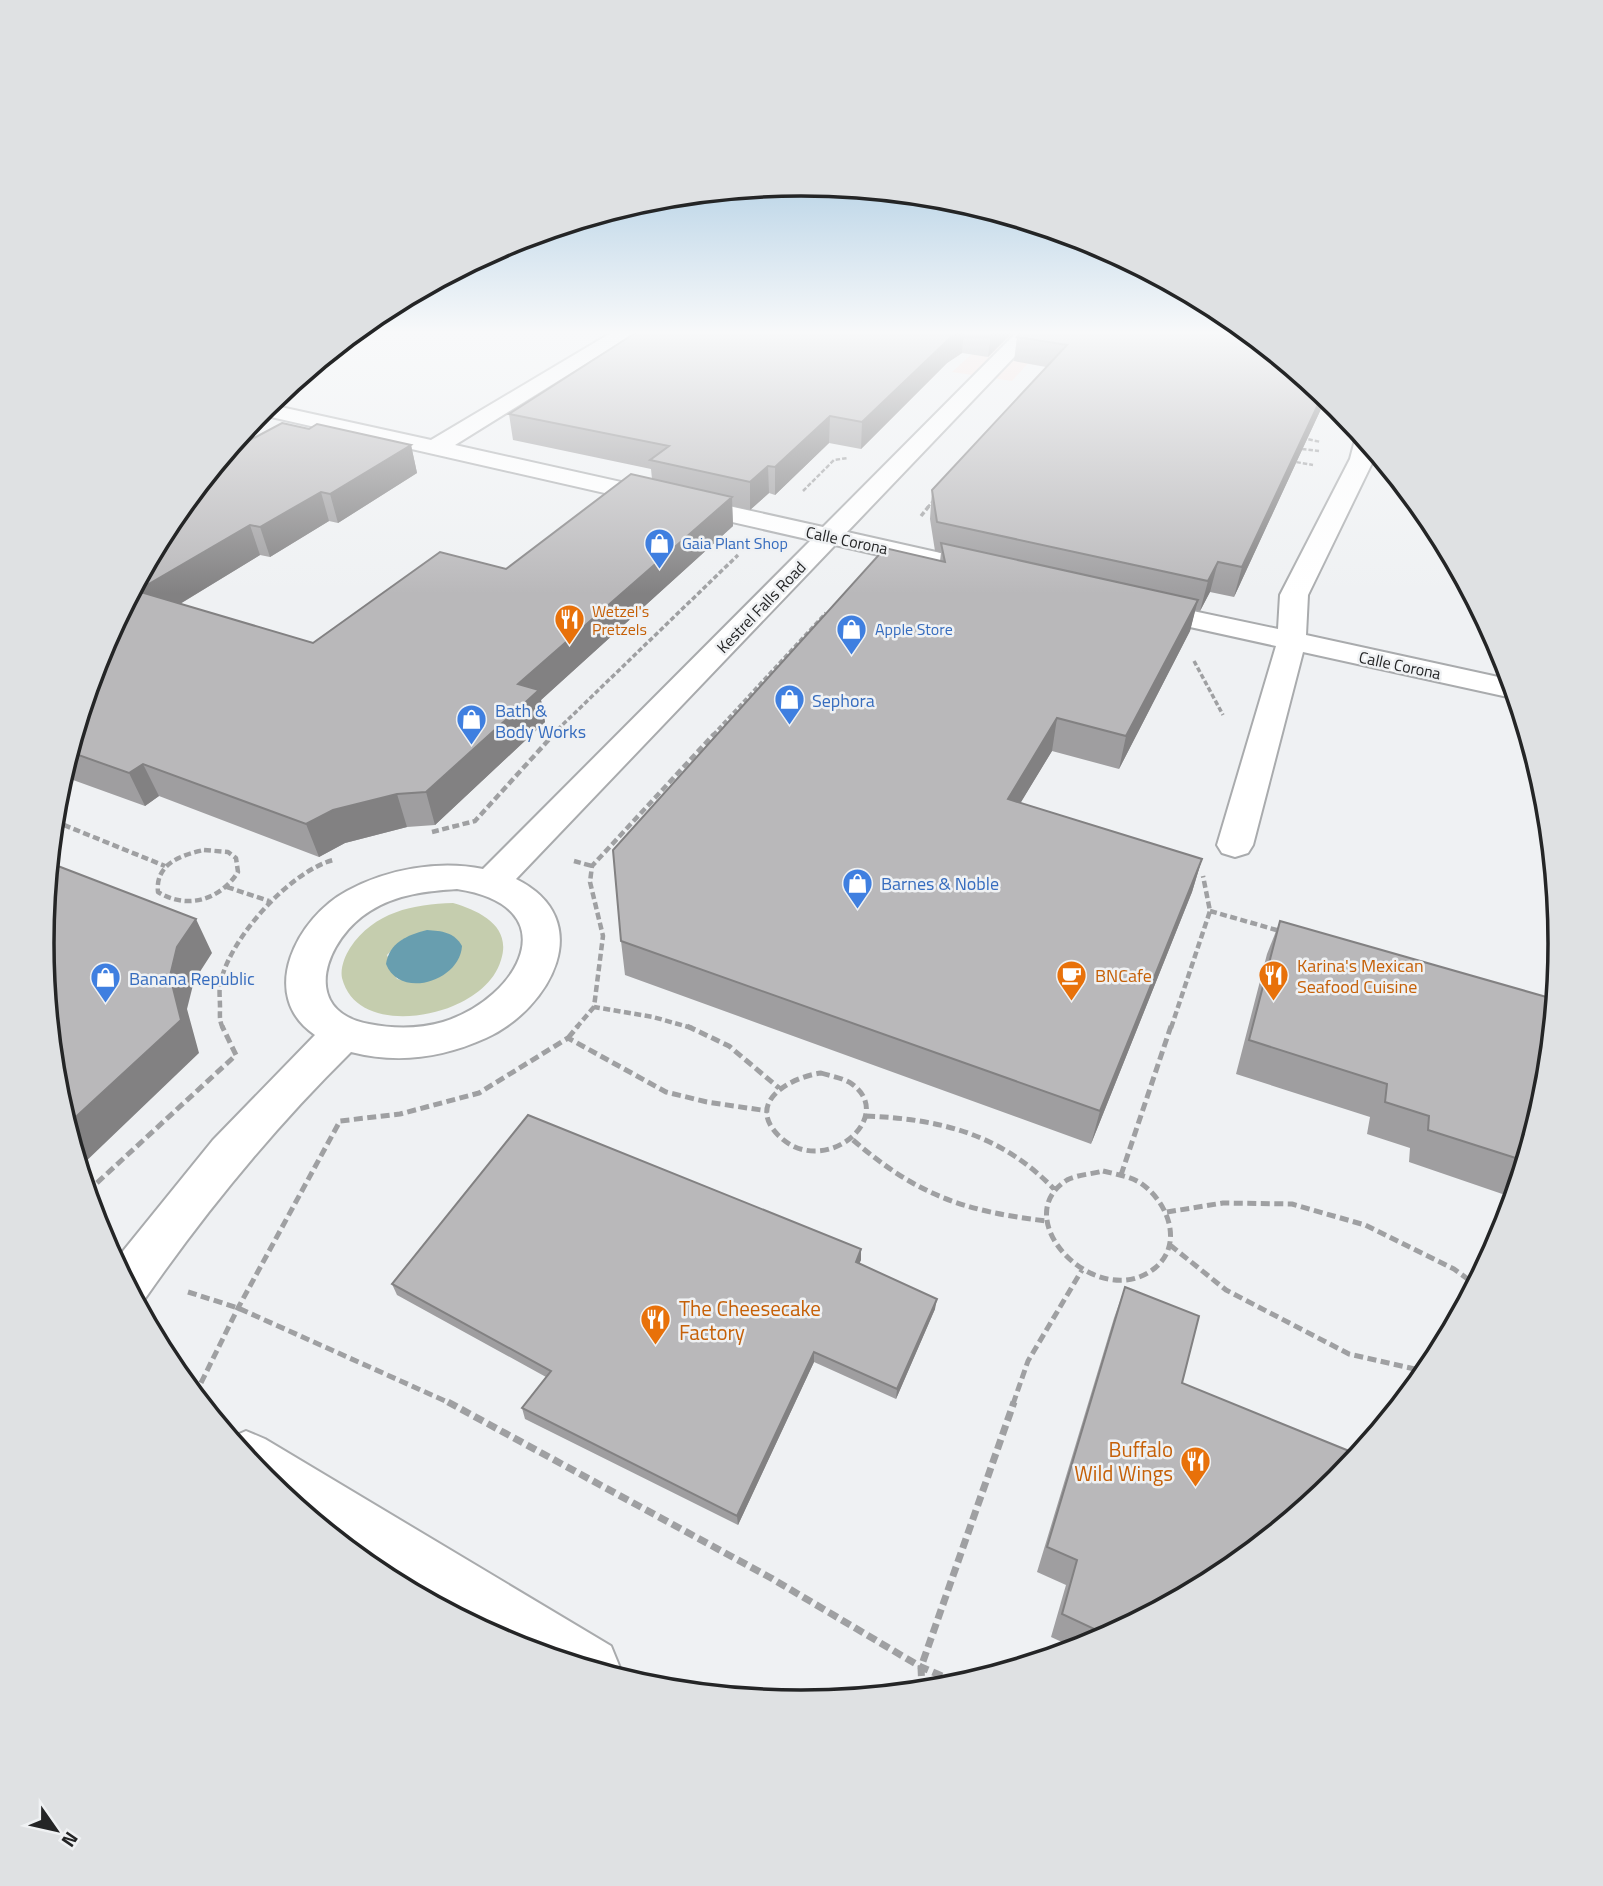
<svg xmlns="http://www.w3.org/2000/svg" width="1603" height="1886" font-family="'Titillium Web',sans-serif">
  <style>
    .commercial { fill: #fae0da }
    .green { fill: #c5cdae; fill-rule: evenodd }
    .water { fill: #689eaf }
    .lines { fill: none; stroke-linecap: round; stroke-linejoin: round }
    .minor-casing { stroke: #a9abad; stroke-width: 4 }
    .path-far4 { stroke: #9fa0a2; stroke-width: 2.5; stroke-dasharray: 4.5 2; stroke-linecap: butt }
    .path-far3 { stroke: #9fa0a2; stroke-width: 3.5; stroke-dasharray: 5 2.5; stroke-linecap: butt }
    .path-far2 { stroke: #9fa0a2; stroke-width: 4.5; stroke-dasharray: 7 3.5; stroke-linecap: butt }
    .path-far1 { stroke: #9fa0a2; stroke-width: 5; stroke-dasharray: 9 4.5; stroke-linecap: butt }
    .path { stroke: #9fa0a2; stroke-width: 7; stroke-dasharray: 10 5; stroke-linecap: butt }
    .minor { fill: #fff; fill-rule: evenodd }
    .wall { fill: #9f9ea0 }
    .shaded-wall { fill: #828182 }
    .building { fill: #b9b8ba; stroke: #828182; stroke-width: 2 }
    .labels { text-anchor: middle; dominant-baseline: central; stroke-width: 5; stroke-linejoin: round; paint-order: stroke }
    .far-street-label { font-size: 16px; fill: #242526; stroke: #eff1f3 }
    .far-shop-label { font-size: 16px; fill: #366cbe; stroke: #eff1f3; text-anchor: start }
    .far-food-label { font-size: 16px; fill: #c56008; stroke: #eff1f3; text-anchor: start }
    .shop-label { font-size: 18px; fill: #366cbe; stroke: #eff1f3; text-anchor: start }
    .food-label { font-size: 18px; fill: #c56008; stroke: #eff1f3; text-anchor: start }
    .near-food-label { font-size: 21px; fill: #c56008; stroke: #eff1f3; text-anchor: start }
    .rim { fill: none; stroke: #242526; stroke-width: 3.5 }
  </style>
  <rect width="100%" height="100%" fill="#eff1f3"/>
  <!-- commercial -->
  <path class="commercial" d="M 998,330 L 1058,330 L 1012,381 L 952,372 Z"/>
  <!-- green -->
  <path class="green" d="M 453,903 C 480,911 512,926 501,960 C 494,983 474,997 453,1006 C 418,1021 354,1025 342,978 C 340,968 345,956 350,948 C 374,912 413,904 453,903 ZM 403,939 L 418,983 L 397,979 L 387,955 Z"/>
  <!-- water -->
  <path class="water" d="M 427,930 C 442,931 454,932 462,946 C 460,981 400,1000 386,964 C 389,943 407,935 427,930 Z"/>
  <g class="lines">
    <defs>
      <path id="minor" d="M 616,330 L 640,330 L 455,445 L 823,527 L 1019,330 L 1040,330 L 847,532 L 945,554 L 949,560 L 945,566 L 936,568 L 835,545 L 516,879 C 599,920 550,1009 486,1038 C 442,1058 398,1064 351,1052 C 274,1128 206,1211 144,1300 L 137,1303 L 115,1261 L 213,1140 L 315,1035 C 256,995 298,917 347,891 C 387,869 439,860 483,869 L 811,540 L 258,414 L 267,404 L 431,440 ZM 457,889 C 569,906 520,998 443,1022 C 419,1029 394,1029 369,1024 C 298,1011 326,938 370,911 C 397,894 427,891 457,889 Z
        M 1362,434 L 1375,451 L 1374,459 L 1308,595 L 1306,635 L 1512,680 L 1517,699 L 1303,652 L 1253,845 L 1248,853 L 1235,857 L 1222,853 L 1217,845 L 1276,646 L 1131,614 L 1127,608 L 1131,602 L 1141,600 L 1278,629 L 1280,595 L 1350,459 L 1355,440 Z
        M 246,1431 L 265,1439 L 611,1646 L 620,1668 L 616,1677 L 510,1645 L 401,1586 L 369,1566 L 264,1480 L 230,1438 Z"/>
    </defs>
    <!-- minor casing -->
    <use href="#minor" class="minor-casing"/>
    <!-- path-far4 -->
    <path class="path-far4" d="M 1302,438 L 1321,442
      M 1302,449 L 1319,451
      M 1290,461 L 1313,465
      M 803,491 L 834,460 L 848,458
      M 927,508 L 933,501"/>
    <!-- path-far3 -->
    <path class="path-far3" d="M 921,516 L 929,506
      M 1194,661 L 1223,715
      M 552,735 L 738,555
      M 713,735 L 826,613"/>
    <!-- path-far2 -->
    <path class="path-far2" d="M 54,821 L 165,866
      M 432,832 L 475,821 L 554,734
      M 204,850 L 228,852 L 236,858 L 238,872 C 220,900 187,910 158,892 C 155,864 181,855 204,850 Z
      M 574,861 L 592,866
      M 227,887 L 269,901
      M 1210,911 L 1280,931
      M 223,1028 C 219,1021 220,1015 220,1007 C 220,1000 219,992 220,985 C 228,940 289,872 333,860
      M 576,1028 L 594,1007
      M 692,1028 L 653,1017 L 594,1007 L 603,936 L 590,882 L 592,866 L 714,734
      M 1171,1028 L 1210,911 L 1203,876"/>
    <!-- path-far1 -->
    <path class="path-far1" d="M 687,1026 L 729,1046 L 779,1088
      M 568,1038 L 578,1026
      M 821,1073 C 830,1076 844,1078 852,1084 C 898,1117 823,1181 778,1135 C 745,1101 792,1077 821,1073 Z
      M 866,1116 C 940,1119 1001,1134 1054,1189
      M 853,1140 C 917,1195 963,1211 1046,1221
      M 1103,1171 C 1115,1174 1128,1176 1139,1182 C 1167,1200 1185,1243 1155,1268 C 1098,1314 1005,1219 1067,1180 C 1076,1175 1092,1174 1103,1171 Z
      M 1121,1175 L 1171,1026
      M 87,1192 L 236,1055 L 222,1026
      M 1167,1212 L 1223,1203 L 1292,1204 L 1365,1225 L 1454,1269 L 1476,1285
      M 1170,1245 L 1226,1290 L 1349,1354 L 1428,1372
      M 188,1292 L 238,1308 L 452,1404
      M 195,1395 L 238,1308 L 340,1121 L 400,1114 L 479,1093 L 568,1038 L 666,1092 L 707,1102 L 768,1111
      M 1013,1404 L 1028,1361 L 1082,1270"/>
    <!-- path -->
    <path class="path" d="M 448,1402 L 771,1578 L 921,1667 L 961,1684
      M 922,1691 L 921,1667 L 1014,1402"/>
    <!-- minor -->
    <use href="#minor" class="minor"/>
  </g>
  <!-- wall -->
  <path class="wall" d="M 640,330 L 1015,330 L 988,357 L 962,353 L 947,363 L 861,449 L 829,443 L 775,495 L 769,493 L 750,510 L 732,506 L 733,526 L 541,700 L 545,722 L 435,825 L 407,827 L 345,843 L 319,857 L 159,796 L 145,806 L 62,776 L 100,652 L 309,429 L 411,445 L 417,473 L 338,523 L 329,521 L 270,557 L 260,555 L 180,604 L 313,643 L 506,569 L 652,479 L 651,469 L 513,440 L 509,414 Z
    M 1023,330 L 1327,396 L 1234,597 L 1210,592 L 1200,611 L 1195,610 L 1190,631 L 1119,769 L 1052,751 L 1020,803 L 1202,859 L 1192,892 L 1091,1144 L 625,975 L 621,941 L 940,561 L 941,553 L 935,551 L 930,519 L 932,490 L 1046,367 L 1014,361 L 1017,337 Z
    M 1280,921 L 1546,1092 L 1514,1198 L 1409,1162 L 1410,1148 L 1367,1134 L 1370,1117 L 1236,1074 L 1267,954 Z
    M 861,1260 L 859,1263 L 935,1309 L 896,1399 L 814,1362 L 738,1525 L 525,1419 L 522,1408 L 546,1377 L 397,1295 L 392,1284 Z
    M 1125,1287 L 1182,1383 L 1223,1575 L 1092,1645 L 1077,1649 L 1051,1637 L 1066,1585 L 1037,1572 L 1114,1318 Z"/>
  <!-- shaded-wall -->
  <path class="shaded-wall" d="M 961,330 L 964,330 L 962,353 L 947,363 L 861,449 L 862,422 L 949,339 Z
    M 993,330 L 1015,330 L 988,357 L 991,332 Z
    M 1323,394 L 1327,396 L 1234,597 L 1242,567 Z
    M 830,416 L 829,443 L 775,495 L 775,467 Z
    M 411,445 L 417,473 L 338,523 L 330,494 Z
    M 768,466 L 769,493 L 750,510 L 750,482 Z
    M 321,492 L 329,521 L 270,557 L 260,527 Z
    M 732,497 L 733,526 L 541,700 L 545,722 L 435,825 L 426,792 L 518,684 Z
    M 250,525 L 260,555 L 150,622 L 137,591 Z
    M 1218,562 L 1210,592 L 1200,611 L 1208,581 Z
    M 1198,600 L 1190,631 L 1119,769 L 1126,736 Z
    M 1057,718 L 1052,751 L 1003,832 L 1008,799 Z
    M 143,764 L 159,796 L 145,806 L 129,773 Z
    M 397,794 L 407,827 L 345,843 L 319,857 L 306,824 L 333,810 Z
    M 51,856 L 58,868 L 49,875 Z
    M 1202,859 L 1192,892 L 1091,1144 L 1100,1111 Z
    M 196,919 L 212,953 L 194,981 L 187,1009 L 199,1053 L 80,1167 L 67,1125 L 170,976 L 177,947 Z
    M 861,1249 L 861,1260 L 855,1273 L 856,1262 Z
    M 937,1299 L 935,1309 L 896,1399 L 897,1389 Z
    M 814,1352 L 814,1362 L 738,1525 L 737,1516 Z"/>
  <!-- building -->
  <path class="building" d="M 640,330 L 961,330 L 949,339 L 862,422 L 830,416 L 775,467 L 768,466 L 750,482 L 650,460 L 669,446 L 509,414 Z
    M 977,330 L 993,330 L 991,332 Z
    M 1023,330 L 1246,330 L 1323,394 L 1242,567 L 1218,562 L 1208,581 L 937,522 L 932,490 L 1067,345 L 1017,337 Z
    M 282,423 L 309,429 L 317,424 L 411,445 L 330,494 L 321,492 L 260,527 L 250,525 L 137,591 L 313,643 L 440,552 L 506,569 L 631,474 L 732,497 L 518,684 L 539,690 L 426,792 L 397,794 L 333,810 L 306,824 L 143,764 L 129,773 L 70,752 L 100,652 L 170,521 L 226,453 Z
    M 941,543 L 1198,600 L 1126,736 L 1057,718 L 1008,799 L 1202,859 L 1100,1111 L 621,941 L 613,850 L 885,548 L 945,562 Z
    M 50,863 L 196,919 L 177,947 L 170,976 L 181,1020 L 67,1125 L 57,1091 L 42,943 Z
    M 1280,921 L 1550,998 L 1549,1030 L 1552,1031 L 1546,1092 L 1525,1161 L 1428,1130 L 1429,1116 L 1385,1102 L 1387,1084 L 1249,1040 Z
    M 528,1115 L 861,1249 L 856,1262 L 937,1299 L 897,1389 L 814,1352 L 737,1516 L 522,1408 L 551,1371 L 392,1284 Z
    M 1125,1287 L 1199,1316 L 1182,1383 L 1359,1455 L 1338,1480 L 1223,1575 L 1109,1636 L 1062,1614 L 1077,1560 L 1047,1547 Z"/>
  <!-- sky -->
  <linearGradient id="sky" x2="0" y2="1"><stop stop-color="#75abd1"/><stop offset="0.56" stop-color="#f8f9fa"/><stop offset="1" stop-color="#f8f9fa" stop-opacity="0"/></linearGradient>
  <rect width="1603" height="594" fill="url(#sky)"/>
  <!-- icons -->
  <defs>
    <symbol id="shop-pin" viewBox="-11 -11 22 30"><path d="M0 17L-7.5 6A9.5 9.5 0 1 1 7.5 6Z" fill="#3f7fe0" stroke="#eff1f3"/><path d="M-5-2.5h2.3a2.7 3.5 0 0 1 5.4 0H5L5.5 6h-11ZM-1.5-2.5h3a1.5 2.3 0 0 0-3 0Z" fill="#fff"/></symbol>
    <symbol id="restaurant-pin" viewBox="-11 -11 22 30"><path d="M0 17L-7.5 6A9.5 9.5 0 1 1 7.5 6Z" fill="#e8710a" stroke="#eff1f3"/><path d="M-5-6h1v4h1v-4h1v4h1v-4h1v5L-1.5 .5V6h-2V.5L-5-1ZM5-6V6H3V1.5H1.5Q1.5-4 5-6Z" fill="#fff"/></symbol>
    <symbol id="cafe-pin" viewBox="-11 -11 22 30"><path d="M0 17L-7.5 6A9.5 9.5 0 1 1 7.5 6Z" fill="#e8710a" stroke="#eff1f3"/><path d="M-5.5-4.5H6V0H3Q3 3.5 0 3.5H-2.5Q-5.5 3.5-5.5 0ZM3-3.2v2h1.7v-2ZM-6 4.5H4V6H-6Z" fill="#fff"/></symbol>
  </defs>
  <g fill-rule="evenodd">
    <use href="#shop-pin" x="642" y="526" width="35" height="47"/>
    <use href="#restaurant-pin" x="552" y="602" width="35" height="47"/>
    <use href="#shop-pin" x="834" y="612" width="35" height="47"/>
    <use href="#shop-pin" x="772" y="682" width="35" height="47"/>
    <use href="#shop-pin" x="454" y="702" width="35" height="47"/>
    <use href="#shop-pin" x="840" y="866" width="35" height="47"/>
    <use href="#cafe-pin" x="1054" y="958" width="35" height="47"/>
    <use href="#restaurant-pin" x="1256" y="958" width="35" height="47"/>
    <use href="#shop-pin" x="88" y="960" width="35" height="47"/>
    <use href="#restaurant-pin" x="638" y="1302" width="35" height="47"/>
    <use href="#restaurant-pin" x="1178" y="1444" width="35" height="47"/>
  </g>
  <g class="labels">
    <!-- far-street labels -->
    <g class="far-street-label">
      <text transform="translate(847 540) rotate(12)">Calle Corona</text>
      <text transform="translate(761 607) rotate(-46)">Kestrel Falls Road</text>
      <text transform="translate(1400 665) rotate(12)">Calle Corona</text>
    </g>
    <!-- far-shop labels -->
    <g class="far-shop-label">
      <text x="682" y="543">Gaia Plant Shop</text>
      <text x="875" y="629">Apple Store</text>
    </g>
    <!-- far-food labels -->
    <g class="far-food-label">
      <text x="592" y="611">Wetzel's<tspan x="592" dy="18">Pretzels</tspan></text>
    </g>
    <!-- shop labels -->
    <g class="shop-label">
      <text x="812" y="700">Sephora</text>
      <text x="495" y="710">Bath &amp;<tspan x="495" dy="21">Body Works</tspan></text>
      <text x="881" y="883">Barnes &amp; Noble</text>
      <text x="129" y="978">Banana Republic</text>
    </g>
    <!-- food labels -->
    <g class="food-label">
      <text x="1297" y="965">Karina's Mexican<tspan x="1297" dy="21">Seafood Cuisine</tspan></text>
      <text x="1095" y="975">BNCafe</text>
    </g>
    <!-- near-food labels -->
    <g class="near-food-label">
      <text x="679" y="1308">The Cheesecake<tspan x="679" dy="24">Factory</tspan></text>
      <text x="1173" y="1449" text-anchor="end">Buffalo<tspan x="1173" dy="24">Wild Wings</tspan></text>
    </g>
  </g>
  <!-- crop -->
  <path d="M0 0H1603V1886H0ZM54 943a747 747 0 1 1 1494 0a747 747 0 1 1-1494 0Z" fill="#dfe1e3" fill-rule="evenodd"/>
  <path class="rim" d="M54 943a747 747 0 1 1 1494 0a747 747 0 1 1-1494 0Z"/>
  <!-- north arrow -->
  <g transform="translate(56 1830) rotate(124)" stroke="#eff1f3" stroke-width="5" paint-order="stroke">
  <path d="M0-5L12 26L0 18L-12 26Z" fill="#242526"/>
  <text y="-10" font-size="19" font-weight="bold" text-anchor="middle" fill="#242526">N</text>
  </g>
</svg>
